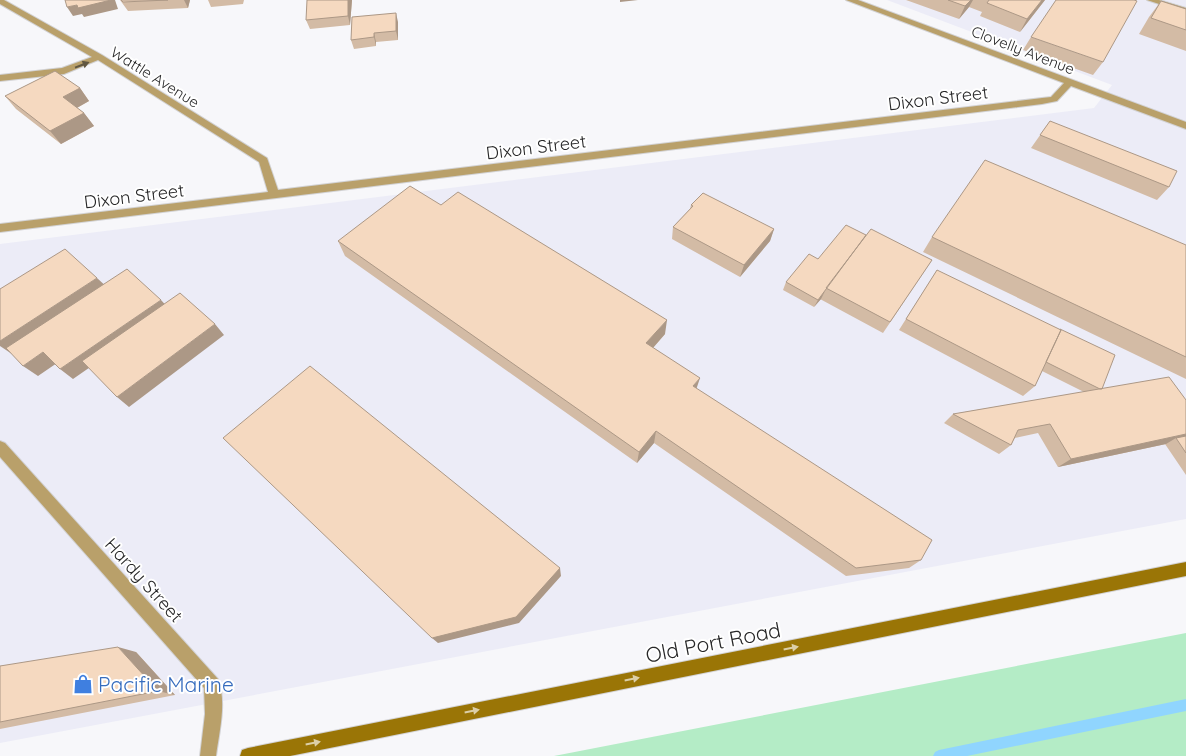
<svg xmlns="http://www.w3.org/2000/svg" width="1186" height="756" font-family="Quicksand,sans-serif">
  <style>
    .built { fill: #ececf7 }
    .green { fill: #b4ecc6 }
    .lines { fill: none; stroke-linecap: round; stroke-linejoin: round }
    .stream { fill: #90d5fe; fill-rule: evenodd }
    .minor-casing { stroke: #d2d2d4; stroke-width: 2 }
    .secondary-casing { stroke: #d2d2d4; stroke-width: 2 }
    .minor { fill: #b9a06a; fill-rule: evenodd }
    .secondary { fill: #9a7506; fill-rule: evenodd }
    .wall { fill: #d3bba5 }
    .shaded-wall { fill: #ac9886 }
    .building { fill: #f5d9c0; stroke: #ac9886 }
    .oneway { fill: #615742 }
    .oneway2 { fill: #dccfa8 }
    .labels { text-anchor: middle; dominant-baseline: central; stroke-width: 4; stroke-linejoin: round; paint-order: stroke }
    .far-street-label { font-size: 15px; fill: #272728; stroke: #fff }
    .street-label { font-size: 18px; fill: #272728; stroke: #fff }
    .near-street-label { font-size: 21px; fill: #272728; stroke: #fff }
    .near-shop-label { font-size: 21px; fill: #366cbe; stroke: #fff; text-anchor: start }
  </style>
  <rect width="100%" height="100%" fill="#f7f7fa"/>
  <!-- built -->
  <path class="built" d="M 887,0 L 1186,0 L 1186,519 L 0,743 L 0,244 L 1094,108 L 1112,85 Z"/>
  <!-- green -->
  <path class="green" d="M 1186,633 L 1186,756 L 554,756 Z"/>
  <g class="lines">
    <!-- stream -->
    <path class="stream" d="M 1186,699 L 1186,711 L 967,756 L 933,756 L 935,752 L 939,750 Z"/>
    <defs>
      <path id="minor" d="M 0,0 L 4,0 L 102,55 L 267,158 L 278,190 L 1042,98 L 1051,97 L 1064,83 L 846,0 L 858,0 L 1186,122 L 1186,129 L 1071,86 L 1057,101 L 1042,104 L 0,232 L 0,224 L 268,192 L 259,162 L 98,60 L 64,74 L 0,81 L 0,75 L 62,68 L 92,57 L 0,4 Z
        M 1147,0 L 1159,0 L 1186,8 L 1186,13 Z
        M 0,441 L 5,443 L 218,679 C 227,702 219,733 216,756 L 200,756 L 205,714 L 204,688 L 0,457 Z"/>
      <path id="secondary" d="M 1186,562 L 1186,576 L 290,756 L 240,756 L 242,750 L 248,748 Z"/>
    </defs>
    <!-- minor casing -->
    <use href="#minor" class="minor-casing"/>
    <!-- secondary casing -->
    <use href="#secondary" class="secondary-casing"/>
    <!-- minor -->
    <use href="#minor" class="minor"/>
    <!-- secondary -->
    <use href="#secondary" class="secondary"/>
  </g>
  <!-- wall -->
  <path class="wall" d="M 120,0 L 190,0 L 188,8 L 128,11 Z
    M 208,0 L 244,0 L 243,4 L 211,7 Z
    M 352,0 L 350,25 L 310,29 L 306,20 Z
    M 906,0 L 1045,0 L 1020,32 L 980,16 L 982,12 L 969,7 L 959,19 Z
    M 1161,1 L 1186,9 L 1186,51 L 1139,34 L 1149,17 Z
    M 398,22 L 398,40 L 376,42 L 376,46 L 354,49 L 351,40 Z
    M 1031,37 L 1103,62 L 1093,75 L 1023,50 Z
    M 80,88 L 89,101 L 77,108 L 84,113 L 94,126 L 61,144 L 16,109 L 5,96 Z
    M 1050,121 L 1169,187 L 1157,200 L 1031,148 Z
    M 441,205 L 665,334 L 653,348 L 697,389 L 921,560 L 909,568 L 846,576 L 654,443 L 637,463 L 345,256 L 338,241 Z
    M 691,205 L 774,229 L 770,241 L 740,277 L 672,239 L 673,227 L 690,209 Z
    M 866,235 L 932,260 L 883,333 L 820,299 L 821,299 L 814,307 L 783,290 L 786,282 L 818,259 Z
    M 932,237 L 1186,245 L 1186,379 L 923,252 Z
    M 937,270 L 1102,389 L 1186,400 L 1186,475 L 1165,444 L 1166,444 L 1058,467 L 1038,433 L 1015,438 L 1011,445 L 999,454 L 944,423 L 953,414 L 1084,392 L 1042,371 L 1035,386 L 1023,396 L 899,330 Z
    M 136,652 L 175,695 L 0,729 L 0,666 Z"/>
  <!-- shaded-wall -->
  <path class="shaded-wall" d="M 111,0 L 115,0 L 118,9 L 84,17 L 82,14 L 73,16 L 67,7 L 77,5 Z
    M 184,0 L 190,0 L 188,8 Z
    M 348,0 L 352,0 L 350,25 L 348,16 Z
    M 620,0 L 638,0 L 620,2 Z
    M 971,0 L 973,0 L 969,7 L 959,19 L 965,6 Z
    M 1042,0 L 1045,0 L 1020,32 L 1027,19 Z
    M 396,13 L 398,22 L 398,40 L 396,31 Z
    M 374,33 L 376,42 L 376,46 L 374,37 Z
    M 80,88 L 89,101 L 73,110 L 63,97 Z
    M 84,113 L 94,126 L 61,144 L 50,131 Z
    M 774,229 L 770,241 L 740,277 L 744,265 Z
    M 97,278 L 109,289 L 12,354 L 0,346 L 0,341 Z
    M 825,291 L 821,299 L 814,307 L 818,300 Z
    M 161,300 L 171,311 L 73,379 L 60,369 Z
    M 667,320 L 665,334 L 645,357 L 646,343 Z
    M 215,324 L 224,335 L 129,407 L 117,397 Z
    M 43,352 L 57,363 L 38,376 L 23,366 Z
    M 700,378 L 696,390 L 693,386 Z
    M 656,431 L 654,443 L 637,463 L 639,452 Z
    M 1186,434 L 1186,440 L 1176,438 L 1166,444 L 1058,467 L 1071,459 Z
    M 560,568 L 561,576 L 519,623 L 438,643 L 432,638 Z
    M 118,647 L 136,652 L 175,695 L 158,691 Z"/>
  <!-- building -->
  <path class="building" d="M 65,0 L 111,0 L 78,8 L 77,5 L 67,7 Z
    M 121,0 L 168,0 L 123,2 Z
    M 307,0 L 348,0 L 348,16 L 306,20 Z
    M 948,0 L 971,0 L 965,6 Z
    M 989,0 L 1042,0 L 1027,19 L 987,3 Z
    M 1056,0 L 1134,0 L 1137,1 L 1103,62 L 1031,37 Z
    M 1161,1 L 1186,9 L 1186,30 L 1151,18 Z
    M 396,13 L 396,31 L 374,33 L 374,37 L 351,40 L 352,17 Z
    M 55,71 L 80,88 L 63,97 L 84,113 L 50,131 L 5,96 Z
    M 1050,121 L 1177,171 L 1169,187 L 1040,135 Z
    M 985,160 L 1186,245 L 1186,357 L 932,237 Z
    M 410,186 L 441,205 L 458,192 L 667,320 L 646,343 L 700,378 L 693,386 L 932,540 L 921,560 L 856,568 L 656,431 L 639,452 L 338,241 Z
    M 703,193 L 774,229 L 744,265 L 673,227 L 693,206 L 691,205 Z
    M 846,225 L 866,235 L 818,300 L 786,282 L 809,254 L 818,259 Z
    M 871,229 L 932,260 L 890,322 L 826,288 Z
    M 65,249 L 97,278 L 0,341 L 0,289 Z
    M 127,269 L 161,300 L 60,369 L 43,352 L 23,366 L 6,348 Z
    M 937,270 L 1061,330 L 1035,386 L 906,319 Z
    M 180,293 L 215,324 L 117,397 L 82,361 Z
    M 1060,329 L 1115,355 L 1102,389 L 1100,389 L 1046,362 L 1061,330 L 1060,330 Z
    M 310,366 L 560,568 L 516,617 L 432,638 L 223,438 Z
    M 1169,377 L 1186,400 L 1186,434 L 1071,459 L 1050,424 L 1018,430 L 1011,445 L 953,414 Z
    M 1186,436 L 1186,453 L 1176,438 Z
    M 118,647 L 158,691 L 0,722 L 0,666 Z"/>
  <!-- one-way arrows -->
  <defs><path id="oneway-solid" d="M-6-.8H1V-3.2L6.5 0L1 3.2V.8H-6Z" transform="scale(1.25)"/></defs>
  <use class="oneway" href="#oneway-solid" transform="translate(82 65) rotate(-21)"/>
  <g class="oneway2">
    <use href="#oneway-solid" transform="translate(791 648) rotate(-11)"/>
    <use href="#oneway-solid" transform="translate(632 679) rotate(-11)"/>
    <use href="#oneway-solid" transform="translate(472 711) rotate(-11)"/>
    <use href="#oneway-solid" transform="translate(313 743) rotate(-11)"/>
  </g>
  <!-- icons -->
  <defs>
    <symbol id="shop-bare" viewBox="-9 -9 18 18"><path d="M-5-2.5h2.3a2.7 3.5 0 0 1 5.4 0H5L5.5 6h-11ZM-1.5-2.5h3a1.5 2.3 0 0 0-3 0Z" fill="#3f7fe0" stroke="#fff" stroke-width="2.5" paint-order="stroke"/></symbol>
  </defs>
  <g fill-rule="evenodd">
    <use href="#shop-bare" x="69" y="670" width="28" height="28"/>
  </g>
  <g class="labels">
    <!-- far-street labels -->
    <g class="far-street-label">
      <text transform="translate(1023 50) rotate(21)">Clovelly Avenue</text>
      <text transform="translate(155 77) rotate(32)">Wattle Avenue</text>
    </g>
    <!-- street labels -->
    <g class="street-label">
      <text transform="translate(938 98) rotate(-7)">Dixon Street</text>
      <text transform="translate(536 147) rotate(-7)">Dixon Street</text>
      <text transform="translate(134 196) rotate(-7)">Dixon Street</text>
      <text transform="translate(144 580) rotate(48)">Hardy Street</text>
    </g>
    <!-- near-street labels -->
    <g class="near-street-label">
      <text transform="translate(713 642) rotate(-11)">Old Port Road</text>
    </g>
    <!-- near-shop labels -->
    <g class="near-shop-label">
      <text x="98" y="684">Pacific Marine</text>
    </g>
  </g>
</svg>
